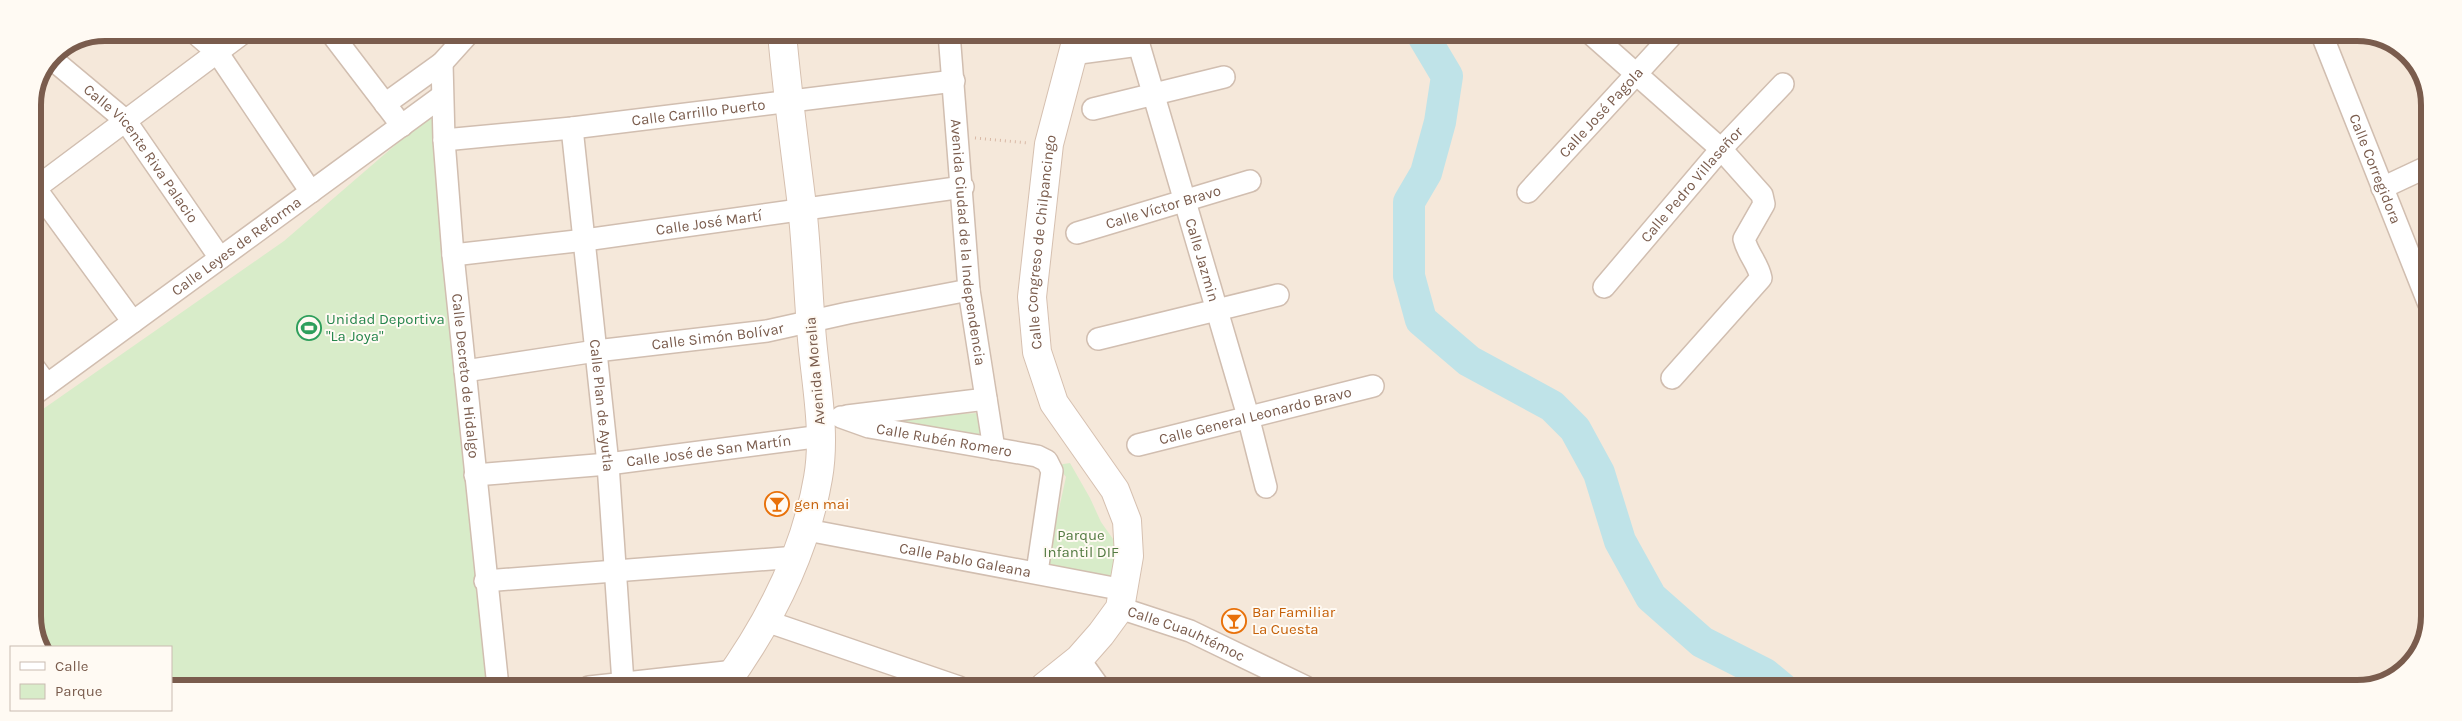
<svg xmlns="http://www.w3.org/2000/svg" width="2462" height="721" font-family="Karla,sans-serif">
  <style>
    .residential { fill: #f5e8da }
    .green { fill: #d8ecc9 }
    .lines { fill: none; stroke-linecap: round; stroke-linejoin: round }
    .river { stroke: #bfe3e8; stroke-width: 32 }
    .street-casing { stroke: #d1beb0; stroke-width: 24 }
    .secondary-casing { stroke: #d6c0b0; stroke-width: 30 }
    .path { stroke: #d9b8a5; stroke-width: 3; stroke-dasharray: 1 4; stroke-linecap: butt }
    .street { stroke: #fff; stroke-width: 21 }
    .secondary { stroke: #fff; stroke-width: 28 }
    .labels { text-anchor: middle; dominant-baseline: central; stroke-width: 4; stroke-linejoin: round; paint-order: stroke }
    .street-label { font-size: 15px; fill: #7a5c4d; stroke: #fffaf3 }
    .leisure-label { font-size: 15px; fill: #27864d; stroke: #fffaf3; text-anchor: start }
    .food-label { font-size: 15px; fill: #c56008; stroke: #fffaf3; text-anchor: start }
    .park-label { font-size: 15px; fill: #537a41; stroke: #fffaf3 }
    .rim { fill: none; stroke: #7a5c4d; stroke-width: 6 }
  </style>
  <rect width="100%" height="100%" fill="#fdf6ec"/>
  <!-- residential -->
  <path class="residential" d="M 105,33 L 2375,35 L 2412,57 L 2429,100 L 2427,634 L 2401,673 L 2357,688 L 171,686 L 171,647 L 44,647 L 33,621 L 33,105 L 54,54 Z"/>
  <!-- green -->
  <path class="green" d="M 1087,34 L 1132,34 L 1131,43 L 1083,47 Z
    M 437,109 L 494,687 L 171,686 L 171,647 L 44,647 L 33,621 L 33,416 L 284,241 Z
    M 978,413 L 983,443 L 856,420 Z
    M 1070,463 L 1090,498 L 1101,522 L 1113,539 L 1119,562 L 1116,583 L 1047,563 L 1066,477 L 1057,465 Z"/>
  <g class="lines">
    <!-- river -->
    <path class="river" d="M 1422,34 L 1447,76 L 1440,122 L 1426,173 L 1409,202 L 1409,276 L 1421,320 L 1469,361 L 1552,406 L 1575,429 L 1599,473 L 1620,541 L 1651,597 L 1702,642 L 1765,674 L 1782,688"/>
    <defs>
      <g id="street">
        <path d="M 195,33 L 217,52 L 311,192"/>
        <path d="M 331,33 L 402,126"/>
        <path id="s1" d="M 949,33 L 969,290 L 994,449"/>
        <path id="s2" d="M 1140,34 L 1139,45 L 1248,416 L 1266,487"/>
        <path d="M 1591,34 L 1721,149 L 1762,195 L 1764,204 L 1744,239 C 1748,255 1758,263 1761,278 L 1672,378"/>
        <path id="s3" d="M 2322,35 L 2428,302"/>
        <path d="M 1072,54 L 1139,45"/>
        <path id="s4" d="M 52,59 L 125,120 L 220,258"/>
        <path id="s5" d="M 442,63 L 444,140 L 453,255 L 498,687"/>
        <path d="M 385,104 L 442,63 L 469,33"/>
        <path d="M 1093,109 L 1224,77"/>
        <path id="s6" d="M 572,128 L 608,464 L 623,683"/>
        <path id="s7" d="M 444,140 L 572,128 L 954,81"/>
        <path d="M 33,185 L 133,322"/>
        <path d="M 2382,188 L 2429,166"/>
        <path d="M 33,190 L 243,33"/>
        <path id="s8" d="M 1528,192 L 1673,34"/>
        <path id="s9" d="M 1077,233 L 1250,181"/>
        <path id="s10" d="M 453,255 L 585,240 L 963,187"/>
        <path id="s11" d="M 1604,287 L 1721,149 L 1783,84"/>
        <path d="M 1098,339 L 1278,295"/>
        <path d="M 33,366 L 47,385"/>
        <path id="s12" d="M 465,371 L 596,351 L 767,331 L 848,313 L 969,290"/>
        <path id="s13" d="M 33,395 L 442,96"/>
        <path d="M 847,416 L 986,399"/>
        <path id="s14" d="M 841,417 L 869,427 L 1037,456 L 1047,461 L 1052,471 L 1037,572"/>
        <path id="s15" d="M 1138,445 L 1373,386"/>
        <path id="s16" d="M 475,475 L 608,464 L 822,436"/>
        <path id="s17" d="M 807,530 L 1124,590"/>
        <path d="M 485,581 L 797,557"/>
        <path id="s18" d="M 1120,608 L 1190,631 L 1306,687"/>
        <path d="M 766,621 L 959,687"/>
        <path d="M 1079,659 L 1099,687"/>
        <path d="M 589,687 L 735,671"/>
      </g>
      <g id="secondary">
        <path d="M 723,687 C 768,625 805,554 818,478 C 826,433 816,385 812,339 C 808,295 807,250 802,206 C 795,149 787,91 782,33"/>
        <path id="s19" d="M 1044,687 L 1079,659 L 1101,634 L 1120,608 L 1129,556 L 1127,521 L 1115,490 L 1054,403 L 1037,352 L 1032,297 L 1049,144 L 1078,34"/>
      </g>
    </defs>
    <!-- street casing -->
    <use href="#street" class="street-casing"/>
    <!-- secondary casing -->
    <use href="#secondary" class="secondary-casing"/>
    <!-- path -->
    <path class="path" d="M 975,138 L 1028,143"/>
    <!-- street -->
    <use href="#street" class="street"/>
    <!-- secondary -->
    <use href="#secondary" class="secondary"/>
  </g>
  <!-- icons -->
  <defs>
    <symbol id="stadium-ring" viewBox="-11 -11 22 22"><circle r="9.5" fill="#fffaf3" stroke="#2e9e5b" stroke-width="1.5"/><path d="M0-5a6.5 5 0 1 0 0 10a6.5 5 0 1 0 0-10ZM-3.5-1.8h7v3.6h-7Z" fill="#2e9e5b"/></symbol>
    <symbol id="bar-ring" viewBox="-11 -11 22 22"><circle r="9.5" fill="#fffaf3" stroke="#e8710a" stroke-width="1.5"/><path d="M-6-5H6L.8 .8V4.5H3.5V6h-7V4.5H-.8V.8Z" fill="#e8710a"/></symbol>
  </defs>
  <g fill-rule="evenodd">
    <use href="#stadium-ring" x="295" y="314" width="28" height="28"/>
    <use href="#bar-ring" x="763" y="490" width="28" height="28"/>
    <use href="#bar-ring" x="1220" y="607" width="28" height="28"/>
  </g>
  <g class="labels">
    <!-- street labels -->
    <g class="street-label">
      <text stroke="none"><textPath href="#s7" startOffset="256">Calle Carrillo Puerto</textPath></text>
      <text stroke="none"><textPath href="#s8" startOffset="108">Calle José Pagola</textPath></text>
      <text stroke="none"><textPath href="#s4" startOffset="131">Calle Vicente Riva Palacio</textPath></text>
      <text stroke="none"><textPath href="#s3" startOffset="144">Calle Corregidora</textPath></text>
      <text stroke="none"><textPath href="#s11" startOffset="135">Calle Pedro Villaseñor</textPath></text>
      <text stroke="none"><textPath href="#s9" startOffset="90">Calle Víctor Bravo</textPath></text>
      <text stroke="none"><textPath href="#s10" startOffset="258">Calle José Martí</textPath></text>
      <text stroke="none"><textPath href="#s1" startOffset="210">Avenida Ciudad de la Independencia</textPath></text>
      <text stroke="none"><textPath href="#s19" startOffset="502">Calle Congreso de Chilpancingo</textPath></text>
      <text stroke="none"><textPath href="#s13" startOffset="252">Calle Leyes de Reforma</textPath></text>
      <text stroke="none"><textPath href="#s2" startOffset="235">Calle Jazmin</textPath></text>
      <text stroke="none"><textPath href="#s12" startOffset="255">Calle Simón Bolívar</textPath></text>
      <text transform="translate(815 371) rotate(-95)">Avenida Morelia</text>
      <text stroke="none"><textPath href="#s5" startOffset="314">Calle Decreto de Hidalgo</textPath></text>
      <text stroke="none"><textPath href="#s6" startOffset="279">Calle Plan de Ayutla</textPath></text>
      <text stroke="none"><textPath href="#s15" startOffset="121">Calle General Leonardo Bravo</textPath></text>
      <text stroke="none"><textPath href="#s14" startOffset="106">Calle Rubén Romero</textPath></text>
      <text stroke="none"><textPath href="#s16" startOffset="235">Calle José de San Martín</textPath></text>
      <text stroke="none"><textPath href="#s17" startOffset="161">Calle Pablo Galeana</textPath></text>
      <text stroke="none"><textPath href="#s18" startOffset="71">Calle Cuauhtémoc</textPath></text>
    </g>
    <!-- leisure labels -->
    <g class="leisure-label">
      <text x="326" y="319">Unidad Deportiva<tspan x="326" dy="17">"La Joya"</tspan></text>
    </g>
    <!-- food labels -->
    <g class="food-label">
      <text x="794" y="504">gen mai</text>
      <text x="1252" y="612">Bar Familiar<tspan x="1252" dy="17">La Cuesta</tspan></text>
    </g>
    <!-- park labels -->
    <g class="park-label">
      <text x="1081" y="535">Parque<tspan x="1081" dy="17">Infantil DIF</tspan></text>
    </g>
  </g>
  <!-- crop -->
  <path d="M0 0H2462V721H0ZM105 41H2357A64 64 0 0 1 2421 105V616A64 64 0 0 1 2357 680H105A64 64 0 0 1 41 616V105A64 64 0 0 1 105 41Z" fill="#fffaf3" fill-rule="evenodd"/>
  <path class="rim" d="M105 41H2357A64 64 0 0 1 2421 105V616A64 64 0 0 1 2357 680H105A64 64 0 0 1 41 616V105A64 64 0 0 1 105 41Z"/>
  <!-- legend -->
  <rect x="10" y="646" width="162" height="65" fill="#fffaf3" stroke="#cabbb1"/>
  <rect x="20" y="662" width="25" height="8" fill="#ffffff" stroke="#cabbb1"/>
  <text x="55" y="671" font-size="15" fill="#7a5c4d">Calle</text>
  <rect x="20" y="684" width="25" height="15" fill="#d8ecc9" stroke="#cabbb1"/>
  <text x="55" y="696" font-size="15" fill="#7a5c4d">Parque</text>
</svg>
